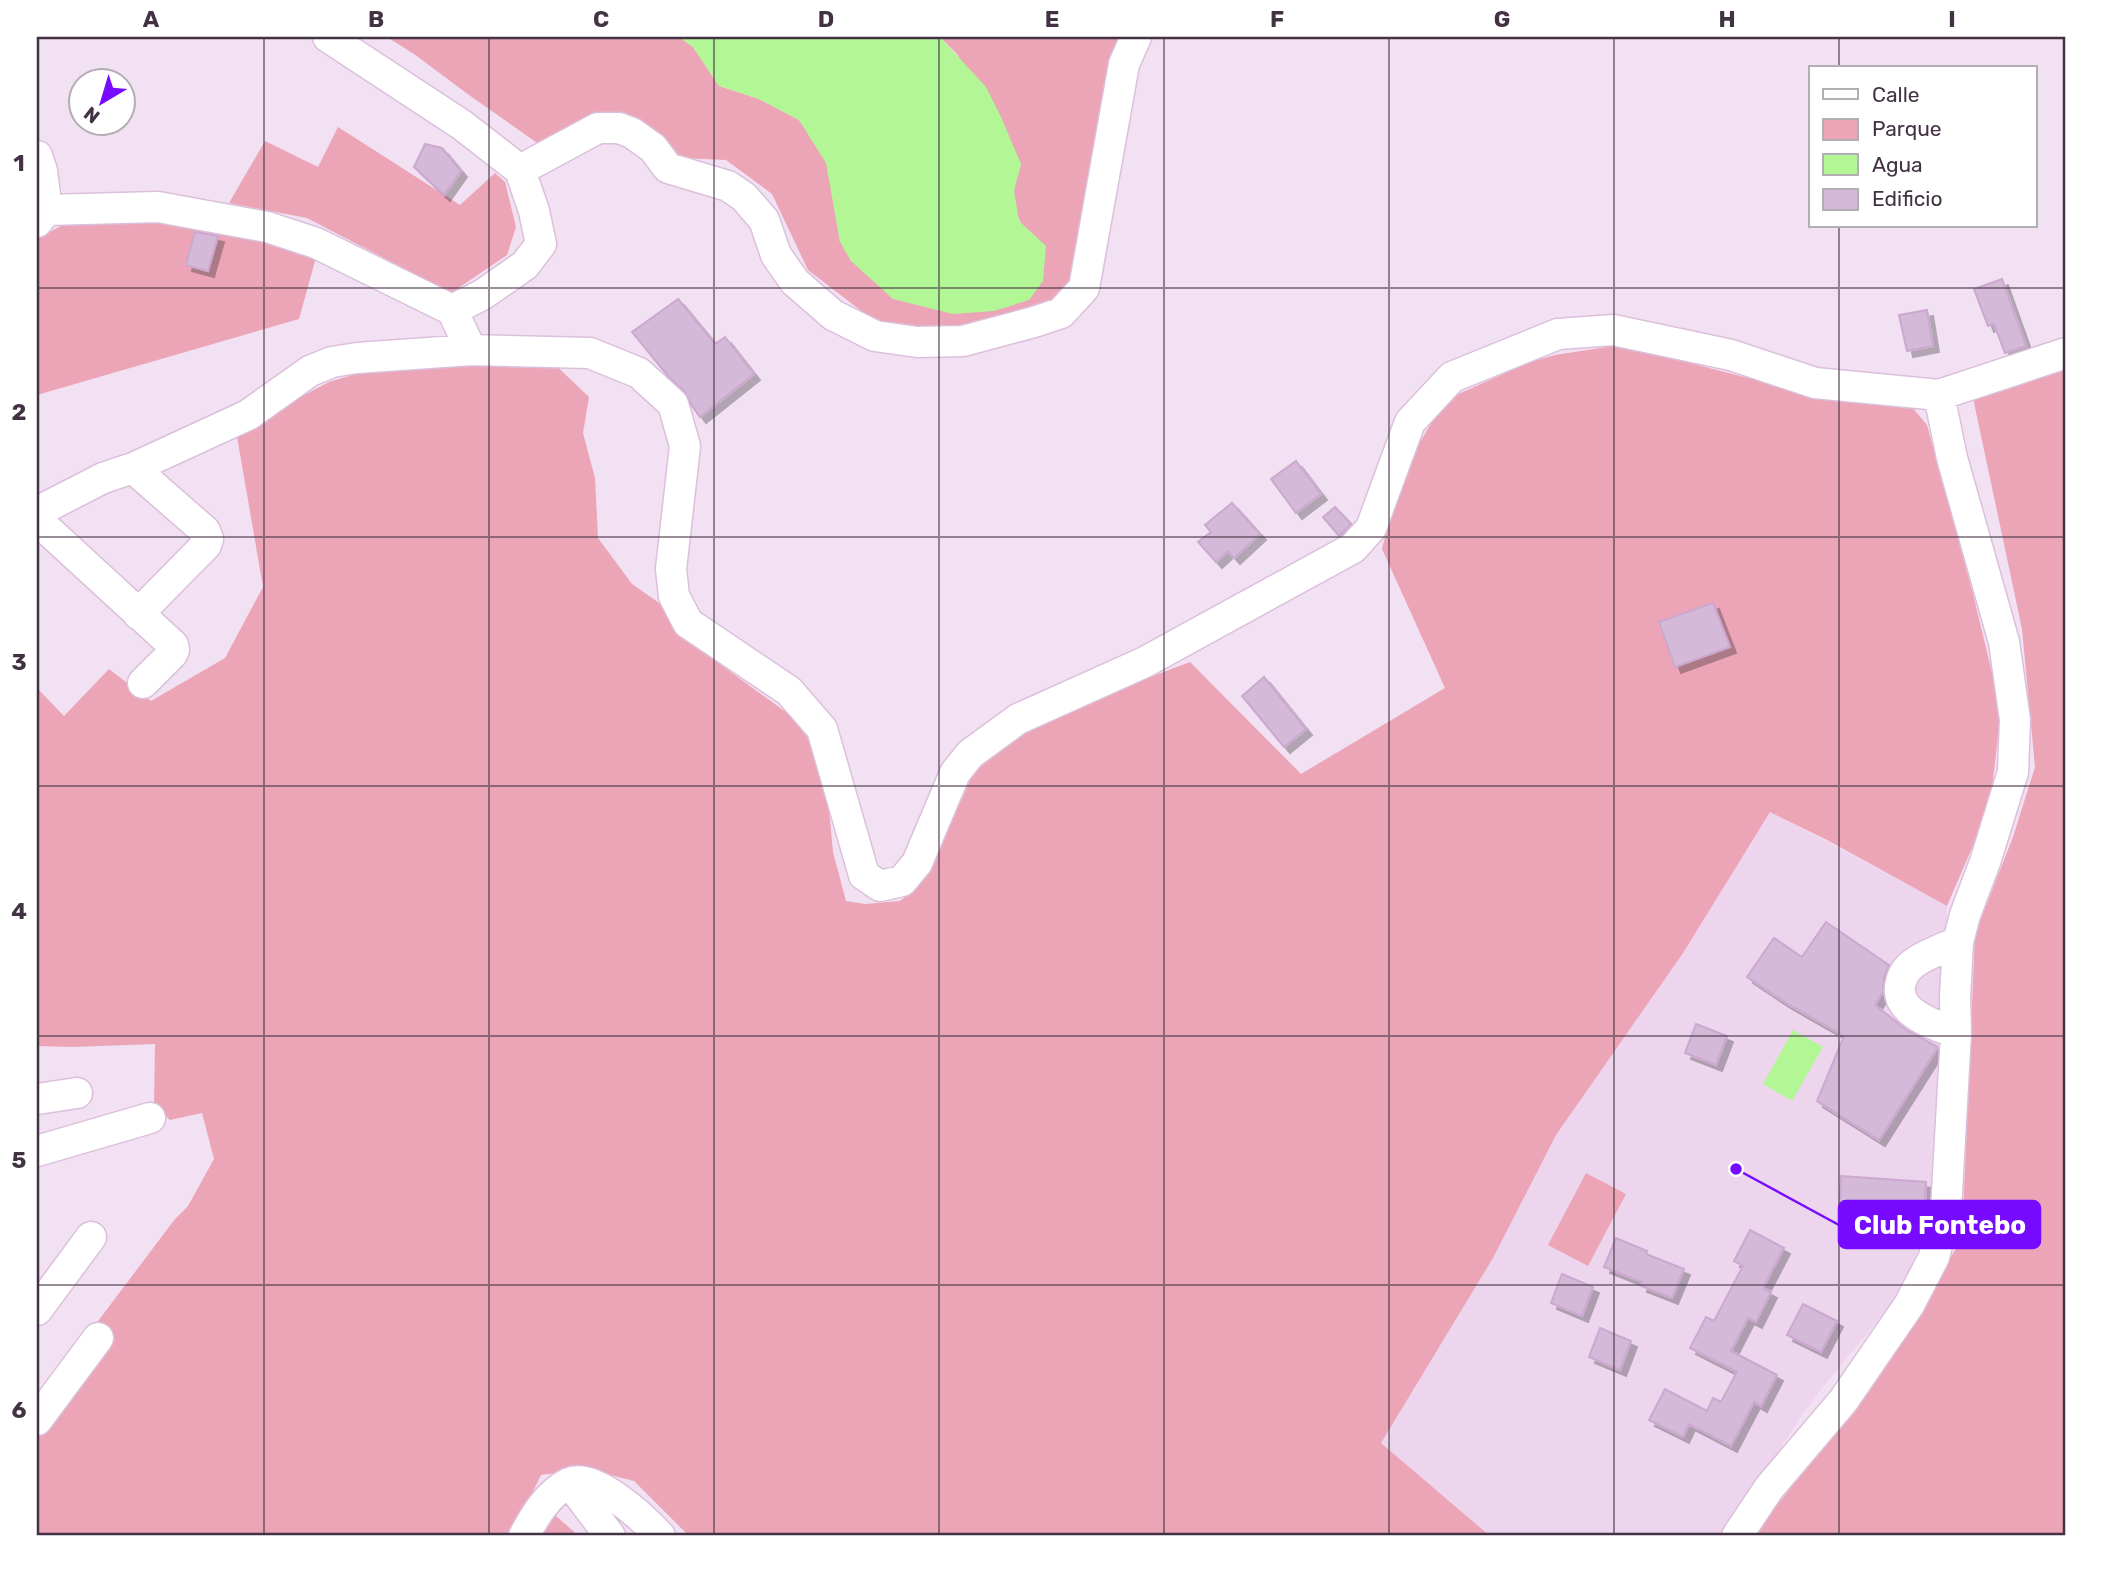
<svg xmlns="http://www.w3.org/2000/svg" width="2103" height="1573" font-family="Rubik,sans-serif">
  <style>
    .residential { fill: #edd5ee }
    .green { fill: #eba5b7 }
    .water { fill: #b3f696 }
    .building { fill: #d5b9d8; stroke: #cca8d0; stroke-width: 2; filter: url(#shadow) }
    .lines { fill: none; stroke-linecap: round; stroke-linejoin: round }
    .minor-casing { stroke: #dbc0dc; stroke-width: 33 }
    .minor { stroke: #fff; stroke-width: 30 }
    .grid { fill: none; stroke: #423244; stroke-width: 2; stroke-opacity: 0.55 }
    .leader { fill: none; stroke: #770bff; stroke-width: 2.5 }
    .callout-dot { fill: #770bff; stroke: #fff; stroke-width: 2.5 }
    .callout { fill: #770bff; stroke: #770bff; stroke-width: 2.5 }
    .callout-label { font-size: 26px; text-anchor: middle; font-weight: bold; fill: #fff }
    .neatline { fill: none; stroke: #423244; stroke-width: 2.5 }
    .grid-label { font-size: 23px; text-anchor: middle; font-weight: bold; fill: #423244 }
  </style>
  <defs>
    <filter id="shadow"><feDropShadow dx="6" dy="6" stdDeviation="0" flood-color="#0004"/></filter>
  </defs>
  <rect width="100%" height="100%" fill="#f2e1f2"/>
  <!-- residential -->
  <path class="residential" d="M 1770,811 L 1947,906 L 1947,1048 L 1941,1202 L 1894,1301 L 1823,1387 L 1798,1421 L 1724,1536 L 1490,1536 L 1381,1443 L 1551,1136 Z"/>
  <!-- green -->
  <path class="green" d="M 387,37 L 679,37 L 693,47 L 719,86 L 759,99 L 799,120 L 835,165 L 833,199 L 840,242 L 875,281 L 893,299 L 1043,281 C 1044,250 1012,227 1014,191 C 1015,182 1019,172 1021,164 L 957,54 L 940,37 L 1118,37 L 1076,281 L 1060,300 L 957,333 L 877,323 L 808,270 L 772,194 L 726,160 L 679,158 L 640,125 L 603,113 L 574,124 L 543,147 L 469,95 L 414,54 Z
    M 338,127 L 460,205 L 495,173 L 505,182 L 516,227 L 507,255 L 451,293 L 307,218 L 229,203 L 265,141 L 318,167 Z
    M 72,220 L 199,220 L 317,254 L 299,319 L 37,395 L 37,239 Z
    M 1620,345 L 1806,393 L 1912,407 L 1927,425 L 1973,594 L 2001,710 L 1990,806 L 1947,906 L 1827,840 L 1770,812 L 1683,953 L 1556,1135 L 1493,1258 L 1381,1443 L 1490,1536 L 689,1536 L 634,1481 L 587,1469 L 541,1475 L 511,1536 L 37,1536 L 37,1402 L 175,1219 L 188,1206 L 214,1159 L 202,1113 L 170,1120 L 154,1106 L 155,1044 L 72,1047 L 37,1046 L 37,688 L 64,716 L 109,669 L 151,701 L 225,658 L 263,587 L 236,431 L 329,382 L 403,360 L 546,356 L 589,397 L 583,433 L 595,478 L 598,538 L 632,584 L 675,614 L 721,665 L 801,723 L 823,746 L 833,852 L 846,901 L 865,904 L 900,901 L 916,888 L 964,795 L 973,773 L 1023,733 L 1153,676 L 1190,662 L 1301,774 L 1445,688 L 1382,549 L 1395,497 L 1417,447 L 1445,400 L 1530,362 L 1555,355 Z
    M 2066,368 L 2066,1536 L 1752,1536 L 1864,1397 L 1962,1239 L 1975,934 L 2013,837 L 2035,767 L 2022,629 L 1973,398 Z
    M 1586,1173 L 1626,1194 L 1588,1266 L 1548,1245 Z
    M 543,1515 L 556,1516 L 579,1536 L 531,1536 Z"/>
  <!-- water -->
  <path class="water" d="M 679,37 L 940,37 L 986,87 L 1001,117 L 1021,164 L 1014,191 L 1019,221 L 1046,246 L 1043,281 L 1029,300 L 994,311 L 953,314 L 893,299 L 851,261 L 840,242 L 826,163 L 799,120 L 759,99 L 719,86 L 693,47 Z
    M 1793,1030 L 1823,1047 L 1792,1101 L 1763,1084 Z"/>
  <!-- building -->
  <path class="building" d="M 425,144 L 442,148 L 461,171 L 444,195 L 414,167 Z
    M 195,232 L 218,236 L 208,271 L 186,265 Z
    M 2002,279 L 2026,346 L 2005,353 L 1994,324 L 1988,326 L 1974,289 Z
    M 678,299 L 715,344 L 725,337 L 754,374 L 700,417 L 692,406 L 685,392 L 668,376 L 632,332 Z
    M 1927,310 L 1933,346 L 1907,351 L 1899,315 Z
    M 1296,461 L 1321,494 L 1296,513 L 1271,479 Z
    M 1232,503 L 1260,534 L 1234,558 L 1228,551 L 1216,562 L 1198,542 L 1211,532 L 1205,525 Z
    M 1335,507 L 1351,524 L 1339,536 L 1323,517 Z
    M 1713,603 L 1730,647 L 1675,667 L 1659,622 Z
    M 1264,677 L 1306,729 L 1284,747 L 1242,696 Z
    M 1826,922 L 1889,965 L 1884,977 L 1883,992 L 1875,1005 L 1908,1031 L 1938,1047 L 1879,1140 L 1817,1101 L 1844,1036 L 1786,1003 L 1747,977 L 1774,938 L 1802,957 Z
    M 1696,1024 L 1727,1036 L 1716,1065 L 1685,1053 Z
    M 1841,1176 L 1926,1182 L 1924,1221 L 1839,1216 Z
    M 1750,1230 L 1784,1248 L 1763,1288 L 1771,1292 L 1756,1322 L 1748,1318 L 1731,1351 L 1777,1375 L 1761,1406 L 1754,1402 L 1731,1446 L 1689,1424 L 1683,1437 L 1649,1420 L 1665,1389 L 1707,1411 L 1713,1398 L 1721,1402 L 1737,1372 L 1690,1348 L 1706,1317 L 1714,1321 L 1743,1266 L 1734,1261 Z
    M 1616,1238 L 1647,1251 L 1646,1254 L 1684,1269 L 1672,1298 L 1641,1286 L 1642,1282 L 1604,1267 Z
    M 1562,1274 L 1593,1287 L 1582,1316 L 1551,1303 Z
    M 1803,1304 L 1837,1321 L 1821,1352 L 1787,1335 Z
    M 1600,1328 L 1631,1341 L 1620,1370 L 1589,1357 Z"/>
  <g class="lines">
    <defs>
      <path id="minor" d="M 328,37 L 462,125 L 520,170 L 534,211 L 541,244 L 525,265 L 482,295 L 452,310
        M 37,156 L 42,171 L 47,210 L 37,222
        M 520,170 L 598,128 L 619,128 L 632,133 L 653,148 L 668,168 L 728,186 L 744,197 L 764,220 L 776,255 L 795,282 L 833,315 L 875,336 L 917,342 L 963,341 L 1034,322 L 1061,313 L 1084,288 L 1124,64 L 1136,37
        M 47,210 L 158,207 L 267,227 L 316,243 L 452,310 L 471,350
        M 133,468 L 205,531 L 208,539 L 206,545 L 138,614
        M 37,512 L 103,478 L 133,468 L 248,415 L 310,371 L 332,362 L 357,358 L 471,350 L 590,353 L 639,373 L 673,404 L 685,446 L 671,569 L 674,596 L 688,623 L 789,691 L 822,729 L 864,875 L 880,886 L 902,881 L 917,863 L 955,773 L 970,754 L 1018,719 L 1145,662 L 1353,548 L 1371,528 L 1410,422 L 1452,377 L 1558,334 L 1613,330 L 1731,355 L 1815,383 L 1939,395 L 2066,353
        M 37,520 L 173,645 L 174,650 L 172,654 L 143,683
        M 1956,1033 C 1935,1025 1892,1012 1901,982 C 1903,973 1909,966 1917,961 C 1930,953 1944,948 1958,942
        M 37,1099 L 77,1093
        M 37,1151 L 150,1118
        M 37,1310 L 91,1237
        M 37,1420 L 98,1338
        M 570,1483 L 610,1536
        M 524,1536 C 534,1517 548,1493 569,1483 C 595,1472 644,1519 660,1536
        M 1737,1536 L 1769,1488 L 1843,1401 L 1909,1305 L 1934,1257 L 1946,1210 L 1956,1033 L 1955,997 L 1958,942 L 1965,915 L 1985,862 L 2013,772 L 2015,720 L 2004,642 L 1952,458 L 1939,395"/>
    </defs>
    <!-- minor casing -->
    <use href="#minor" class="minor-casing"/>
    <!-- minor -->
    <use href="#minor" class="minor"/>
  </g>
  <!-- grid -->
  <path class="grid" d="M 264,37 L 264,1536M 489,37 L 489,1536M 714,37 L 714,1536M 939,37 L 939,1536M 1164,37 L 1164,1536M 1389,37 L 1389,1536M 1614,37 L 1614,1536M 1839,37 L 1839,68M 1839,226 L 1839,1536M 37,288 L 2066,288M 37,537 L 2066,537M 37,786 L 2066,786M 37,1036 L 2066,1036M 37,1285 L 2066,1285"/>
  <!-- callouts -->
  <path class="leader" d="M1736 1169L1839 1225"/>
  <circle class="callout-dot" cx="1736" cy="1169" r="7"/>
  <rect class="callout" x="1839" y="1201" width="201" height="47" rx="7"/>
  <g class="callout-label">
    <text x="1940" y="1234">Club Fontebo</text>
  </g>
  <!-- border -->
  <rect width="2103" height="1573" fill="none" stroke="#ffffff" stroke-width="77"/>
  <!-- legend -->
  <rect x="1809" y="66" width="228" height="161" fill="#ffffff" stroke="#b3adb4" stroke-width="2"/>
  <rect x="1823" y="89" width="35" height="10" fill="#ffffff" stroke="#b3adb4" stroke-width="2"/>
  <text x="1872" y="102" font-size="21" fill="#423244">Calle</text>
  <rect x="1823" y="119" width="35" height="21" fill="#eba5b7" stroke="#b3adb4" stroke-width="2"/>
  <text x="1872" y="136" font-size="21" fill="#423244">Parque</text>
  <rect x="1823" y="154" width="35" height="21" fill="#b3f696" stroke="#b3adb4" stroke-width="2"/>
  <text x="1872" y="172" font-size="21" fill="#423244">Agua</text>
  <rect x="1823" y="189" width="35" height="21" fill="#d5b9d8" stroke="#b3adb4" stroke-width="2"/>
  <text x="1872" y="206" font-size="21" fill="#423244">Edificio</text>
  <!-- north arrow -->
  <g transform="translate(102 102) rotate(218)"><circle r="33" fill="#ffffff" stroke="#b3adb4" stroke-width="2"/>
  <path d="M0-5L12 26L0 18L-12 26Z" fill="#770bff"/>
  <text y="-10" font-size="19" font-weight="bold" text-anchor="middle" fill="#423244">N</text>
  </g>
  <rect x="38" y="38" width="2026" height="1496" class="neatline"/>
  <g class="grid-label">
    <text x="151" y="27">A</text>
    <text x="376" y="27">B</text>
    <text x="601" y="27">C</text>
    <text x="826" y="27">D</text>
    <text x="1052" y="27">E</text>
    <text x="1277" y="27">F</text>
    <text x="1502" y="27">G</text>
    <text x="1727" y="27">H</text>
    <text x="1952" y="27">I</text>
    <text x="19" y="171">1</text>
    <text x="19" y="420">2</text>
    <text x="19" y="670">3</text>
    <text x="19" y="919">4</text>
    <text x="19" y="1168">5</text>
    <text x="19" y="1418">6</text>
  </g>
</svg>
